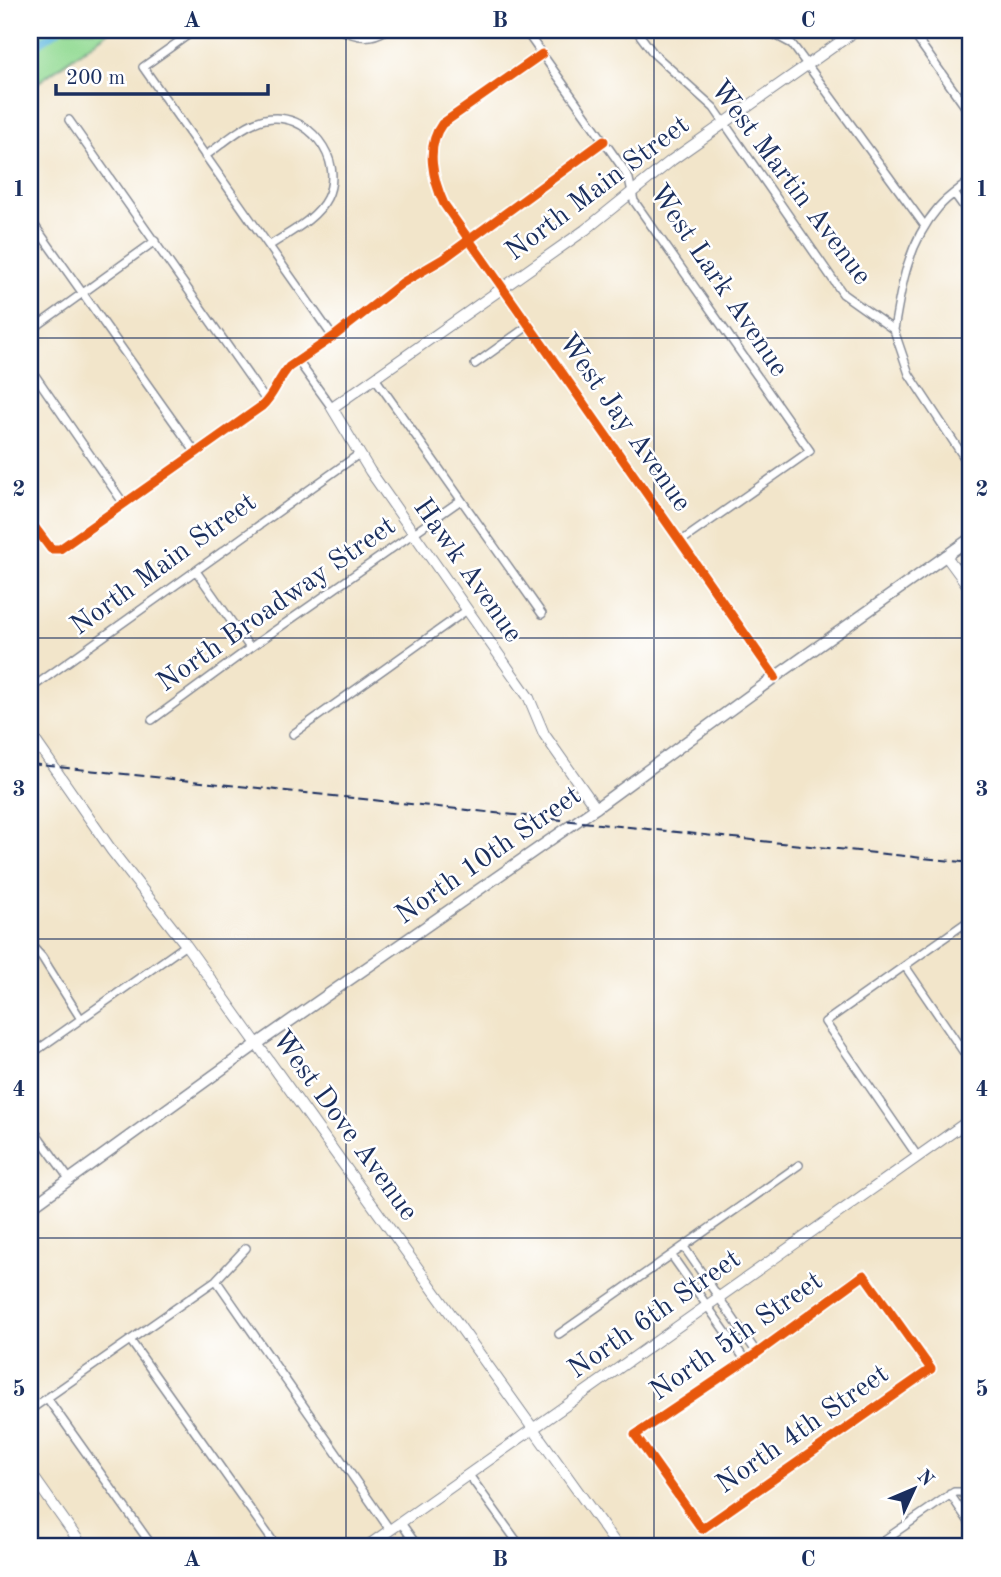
<svg xmlns="http://www.w3.org/2000/svg" width="1001" height="1577" font-family="'Old Standard TT',serif">
  <style>
    .green { fill: #94db95; stroke: #58857a; stroke-width: 2 }
    .lines { fill: none; stroke-linecap: round; stroke-linejoin: round }
    .canal { stroke: #63bae0; stroke-width: 8 }
    .street-casing { stroke: #868a94; stroke-width: 10 }
    .secondary-casing { stroke: #868a94; stroke-width: 12 }
    .primary-casing { stroke: #868a94; stroke-width: 13 }
    .street { stroke: #fff; stroke-width: 7 }
    .secondary { stroke: #fff; stroke-width: 10 }
    .primary { stroke: #fff; stroke-width: 10 }
    .rail { stroke: #1b2f5e; stroke-width: 2; stroke-dasharray: 10 5; stroke-linecap: butt }
    .cycleway-casing { stroke: #fff; stroke-width: 13 }
    .cycleway { stroke: #e8590c; stroke-width: 9 }
    .grid { fill: none; stroke: #1b2f5e; stroke-width: 2; stroke-opacity: 0.55 }
    .labels { text-anchor: middle; dominant-baseline: central; stroke-width: 5; stroke-linejoin: round; paint-order: stroke }
    .street-label { font-size: 28px; fill: #1b2f5e; stroke: #fff }
    .neatline { fill: none; stroke: #1b2f5e; stroke-width: 2.5 }
    .grid-label { font-size: 23px; text-anchor: middle; font-weight: bold; fill: #1b2f5e }
  </style>
  <rect width="100%" height="100%" fill="#fff"/>
  <filter id="ink" filterUnits="userSpaceOnUse"><feTurbulence type="fractalNoise" baseFrequency=".0143" numOctaves="2"/><feDisplacementMap in="SourceGraphic" scale="14" xChannelSelector="R" yChannelSelector="G"/><feConvolveMatrix kernelMatrix="1 2 1 2 8 2 1 2 1" color-interpolation-filters="sRGB"/></filter>
  <filter id="wash" filterUnits="userSpaceOnUse"><feTurbulence type="fractalNoise" baseFrequency=".00686" numOctaves="4" result="noise"/><feDisplacementMap in="SourceGraphic" scale="28" xChannelSelector="R" yChannelSelector="G"/><feGaussianBlur stdDeviation="1.57" result="paint"/><feColorMatrix in="noise" values="0 0 0 0 0 0 0 0 0 0 0 0 0 0 0 0 0 1.4 0 .05"/><feComposite in="paint" operator="in"/></filter>
  <g filter="url(#wash)">
    <rect width="100%" height="100%" fill="#f2e5ca"/>
    <!-- green -->
    <path class="green" d="M 30,30 L 111,30 L 30,88 Z"/>
    <g class="lines">
      <!-- canal -->
      <path class="canal" d="M 30,49 L 58,30"/>
    </g>
  </g>
  <g filter="url(#ink)">
    <g class="lines">
      <defs>
        <path id="street" d="M 195,30 L 143,67 L 333,337
          M 341,30 C 357,37 370,40 386,30
          M 525,30 L 622,167 L 629,179 L 634,201 L 810,451 L 680,542
          M 636,30 L 654,54 L 714,108 L 843,294 L 894,330 L 909,374 L 971,468
          M 766,30 L 792,44 L 925,226
          M 911,30 L 971,115
          M 542,54 L 442,124 C 425,147 433,180 444,204 L 775,677
          M 69,120 L 267,402
          M 205,156 C 223,144 243,124 265,119 C 307,110 346,159 327,198 C 316,220 288,233 269,246
          M 954,193 L 971,217
          M 30,219 L 196,453
          M 894,330 C 901,286 908,243 938,208 C 947,197 960,189 971,180
          M 30,331 L 155,241
          M 298,361 L 332,408
          M 475,364 L 528,326
          M 30,368 L 124,504
          M 375,378 L 542,614
          M 30,521 L 51,549 L 60,549 L 262,406 C 274,395 278,379 289,367 L 333,337 L 402,283 L 443,259 L 604,141
          M 196,571 L 250,648
          M 30,689 L 359,454
          M 152,720 L 250,648 L 461,500
          M 293,734 L 467,610
          M 30,944 L 42,957 L 81,1019
          M 905,966 L 971,1063
          M 30,1055 L 186,945
          M 30,1125 L 70,1180
          M 918,1157 L 825,1022 L 971,919
          M 684,1247 L 757,1353
          M 672,1256 L 746,1361
          M 864,1275 L 931,1369 L 702,1529 L 635,1435 L 757,1353 Z
          M 216,1280 L 390,1530
          M 559,1334 L 799,1165
          M 130,1340 L 277,1547
          M 47,1398 L 153,1547
          M 30,1410 L 216,1280 L 246,1248
          M 469,1475 L 521,1547
          M 950,1494 L 971,1525
          M 401,1523 L 418,1547
          M 874,1547 L 954,1492 L 961,1492 L 971,1503"/>
        <path id="secondary" d="M 946,556 L 971,590
          M 30,733 L 112,851 L 186,945 L 618,1547
          M 596,808 L 544,734 L 529,698 L 370,471 L 332,408 L 585,230 L 672,160 L 857,30
          M 30,1472 L 83,1547
          M 366,1547 L 971,1119"/>
        <path id="primary" d="M 30,1208 L 257,1044 L 596,808 L 775,677 L 971,538"/>
      </defs>
      <!-- street casing -->
      <use href="#street" class="street-casing"/>
      <!-- secondary casing -->
      <use href="#secondary" class="secondary-casing"/>
      <!-- primary casing -->
      <use href="#primary" class="primary-casing"/>
      <!-- street -->
      <use href="#street" class="street"/>
      <!-- secondary -->
      <use href="#secondary" class="secondary"/>
      <!-- primary -->
      <use href="#primary" class="primary"/>
      <!-- rail -->
      <path class="rail" d="M 30,764 L 971,863"/>
      <defs>
        <path id="cycleway" d="M 542,54 L 442,124 C 425,147 433,180 444,204 L 775,677
          M 30,521 L 51,549 L 60,549 L 262,406 C 274,395 278,379 289,367 L 333,337 L 402,283 L 443,259 L 604,141
          M 864,1275 L 931,1369 L 702,1529 L 635,1435 L 757,1353 Z"/>
      </defs>
      <!-- cycleway casing -->
      <use href="#cycleway" class="cycleway-casing"/>
      <!-- cycleway -->
      <use href="#cycleway" class="cycleway"/>
    </g>
  </g>
  <!-- grid -->
  <path class="grid" d="M 346,30 L 346,1547M 654,30 L 654,1547M 30,338 L 971,338M 30,638 L 971,638M 30,939 L 971,939M 30,1238 L 971,1238"/>
  <g class="labels">
    <!-- street labels -->
    <g class="street-label">
      <text transform="translate(790 183) rotate(53)">West Martin Avenue</text>
      <text transform="translate(598 189) rotate(-37)">North Main Street</text>
      <text transform="translate(718 281) rotate(56)">West Lark Avenue</text>
      <text transform="translate(624 423) rotate(55)">West Jay Avenue</text>
      <text transform="translate(164 565) rotate(-36)">North Main Street</text>
      <text transform="translate(467 571) rotate(55)">Hawk Avenue</text>
      <text transform="translate(277 605) rotate(-35)">North Broadway Street</text>
      <text transform="translate(489 856) rotate(-35)">North 10th Street</text>
      <text transform="translate(344 1126) rotate(54)">West Dove Avenue</text>
      <text transform="translate(655 1315) rotate(-35)">North 6th Street</text>
      <text transform="translate(737 1337) rotate(-35)">North 5th Street</text>
      <text transform="translate(803 1430) rotate(-35)">North 4th Street</text>
    </g>
  </g>
  <!-- margin -->
  <rect width="1001" height="1577" fill="none" stroke="#fff" stroke-width="77"/>
  <!-- north arrow -->
  <g transform="translate(914 1489) rotate(46)" stroke="#ffffff" stroke-width="5" paint-order="stroke">
  <path d="M0-5L12 26L0 18L-12 26Z" fill="#1b2f5e"/>
  <text y="-10" font-size="19" font-weight="bold" text-anchor="middle" fill="#1b2f5e">N</text>
  </g>
  <!-- scale -->
  <path d="M56 84v10h212v-10" fill="none" stroke="#1b2f5e" stroke-width="3.5"/>
  <text x="66" y="84" font-size="21" fill="#1b2f5e" stroke="#ffffff" stroke-width="5" paint-order="stroke">200 m</text>
  <rect x="38" y="38" width="924" height="1500" class="neatline"/>
  <g class="grid-label">
    <text x="192" y="27">A</text>
    <text x="500" y="27">B</text>
    <text x="808" y="27">C</text>
    <text x="19" y="196">1</text>
    <text x="982" y="196">1</text>
    <text x="19" y="496">2</text>
    <text x="982" y="496">2</text>
    <text x="19" y="796">3</text>
    <text x="982" y="796">3</text>
    <text x="19" y="1096">4</text>
    <text x="982" y="1096">4</text>
    <text x="19" y="1396">5</text>
    <text x="982" y="1396">5</text>
    <text x="192" y="1566">A</text>
    <text x="500" y="1566">B</text>
    <text x="808" y="1566">C</text>
  </g>
</svg>
